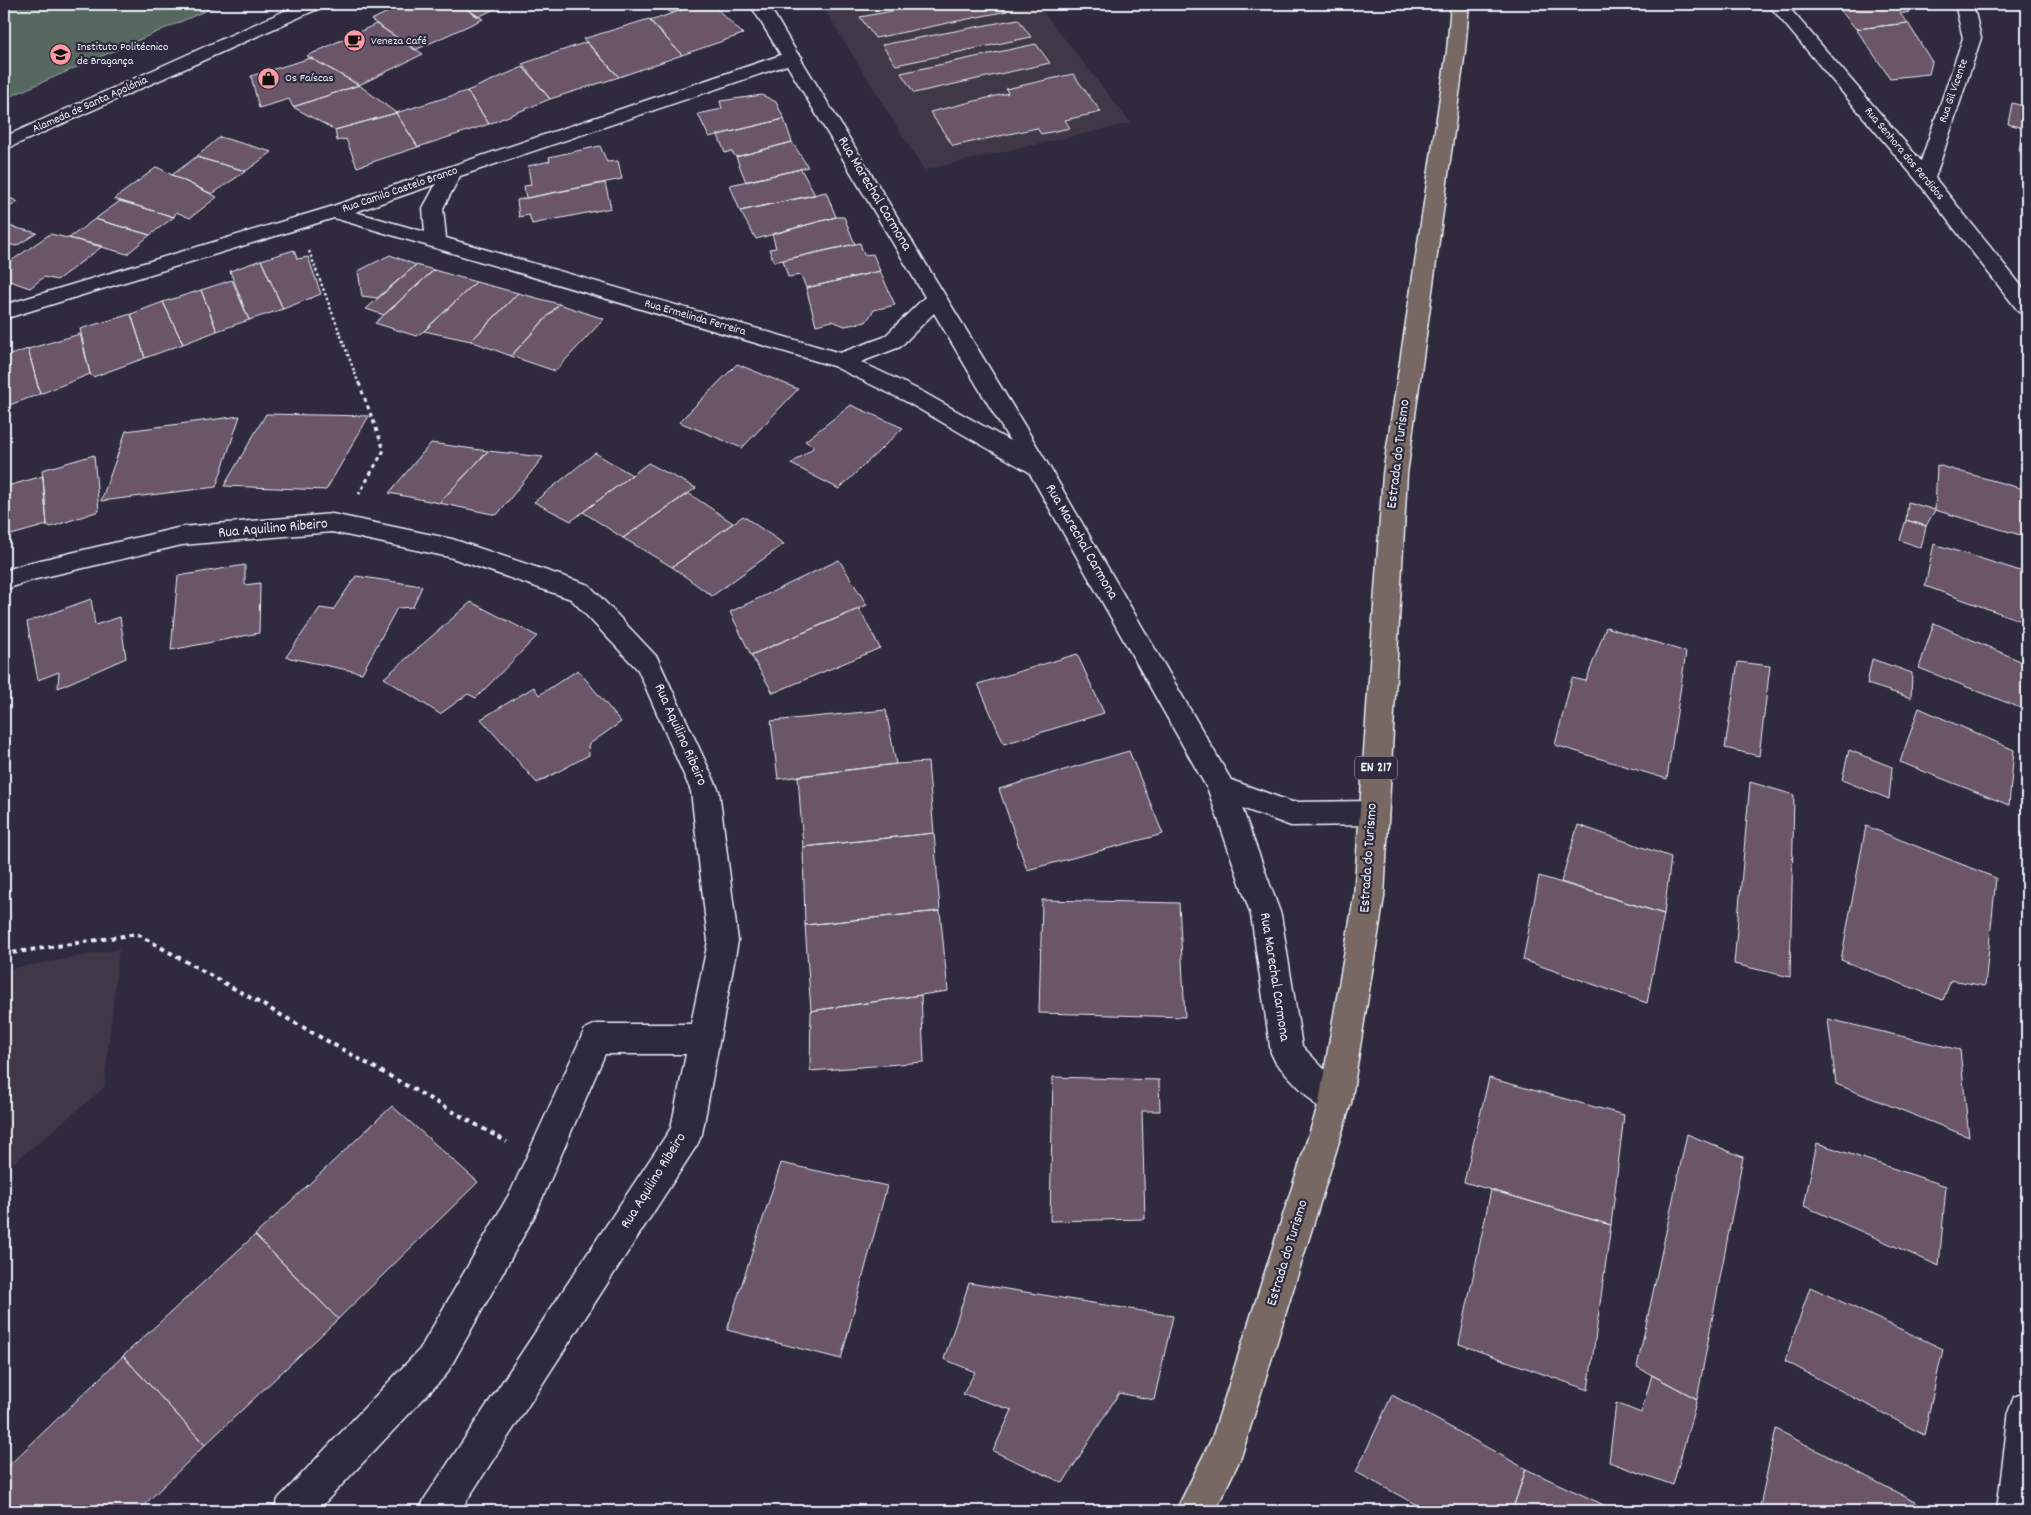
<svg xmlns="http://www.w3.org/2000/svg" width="2031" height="1515" font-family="Dekko,sans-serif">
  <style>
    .built { fill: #41374a }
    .green { fill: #566860; stroke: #9facac }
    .building { fill: #6a5469; stroke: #e8f1f8 }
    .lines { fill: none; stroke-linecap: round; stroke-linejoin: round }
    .minor-casing { stroke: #e8f1f8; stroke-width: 3 }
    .tertiary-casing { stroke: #e8f1f8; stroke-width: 3 }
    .primary-casing { stroke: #e8f1f8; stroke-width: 3 }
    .path-far2 { stroke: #e8f1f8; stroke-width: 2.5; stroke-dasharray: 2.5 2.5; stroke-linecap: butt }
    .path-far1 { stroke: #e8f1f8; stroke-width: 3; stroke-dasharray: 4 4; stroke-linecap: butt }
    .path { stroke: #e8f1f8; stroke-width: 4; stroke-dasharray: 4.5 4.5; stroke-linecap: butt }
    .minor { fill: #2f2a3d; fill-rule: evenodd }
    .tertiary { fill: #2f2a3d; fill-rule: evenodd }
    .primary { fill: #776864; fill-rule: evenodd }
    .labels { text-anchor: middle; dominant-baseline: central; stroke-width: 4.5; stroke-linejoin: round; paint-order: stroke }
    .far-poi-label { font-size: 12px; fill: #e8f1f8; stroke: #2f2a3d; text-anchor: start }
    .far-street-label { font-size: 12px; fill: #e8f1f8; stroke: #2f2a3d }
    .shield { fill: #2f2a3d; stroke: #b0b5c0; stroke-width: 1 }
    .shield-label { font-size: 14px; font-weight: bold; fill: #e8f1f8 }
    .street-label { font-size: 15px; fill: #e8f1f8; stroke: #2f2a3d }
  </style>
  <rect width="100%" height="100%" fill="#2f2a3d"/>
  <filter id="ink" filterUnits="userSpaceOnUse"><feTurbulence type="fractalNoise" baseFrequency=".02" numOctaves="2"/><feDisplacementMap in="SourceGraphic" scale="10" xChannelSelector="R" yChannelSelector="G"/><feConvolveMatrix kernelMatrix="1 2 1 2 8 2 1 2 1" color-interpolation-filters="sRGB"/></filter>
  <g filter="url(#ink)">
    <!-- built -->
    <path class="built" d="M 821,4 L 1037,4 L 1131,123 L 924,170 Z
      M 119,949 L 104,1088 L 4,1171 L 4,970 Z"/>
    <!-- green -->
    <path class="green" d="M 4,4 L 221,4 L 4,99 Z"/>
    <!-- building -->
    <path class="building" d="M 405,4 L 459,4 L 483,19 L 415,50 L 371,20 Z
      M 459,4 L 505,4 L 478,17 Z
      M 657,4 L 699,4 L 672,13 Z
      M 699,4 L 712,4 L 743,34 L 682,55 L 650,21 Z
      M 854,4 L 892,4 L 858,10 Z
      M 930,4 L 1002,4 L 1007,11 L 875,38 L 860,17 Z
      M 1845,4 L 1902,4 L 1909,12 L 1900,14 L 1908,23 L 1856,29 L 1836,5 Z
      M 649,19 L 682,55 L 619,77 L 583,39 Z
      M 1018,19 L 1031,37 L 896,65 L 882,45 Z
      M 1908,23 L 1932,62 L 1929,74 L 1890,78 L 1856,29 Z
      M 376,24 L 423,54 L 359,85 L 307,56 Z
      M 587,42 L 619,77 L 550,99 L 522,64 Z
      M 1036,44 L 1050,63 L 914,93 L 901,73 Z
      M 311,58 L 359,85 L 293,107 L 289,99 L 259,108 L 251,76 Z
      M 523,67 L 550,99 L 489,124 L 467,91 Z
      M 1073,74 L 1101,112 L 1065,120 L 1070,128 L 1041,134 L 1037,128 L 953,146 L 930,112 L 1008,93 L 1006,89 Z
      M 359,85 L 396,113 L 335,130 L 293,107 Z
      M 467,91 L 489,124 L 418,147 L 396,113 Z
      M 762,95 L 776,102 L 784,119 L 709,137 L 698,114 L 722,109 L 720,101 Z
      M 2012,103 L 2027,107 L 2027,129 L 2008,124 Z
      M 396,113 L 418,147 L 357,167 L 346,139 L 337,141 L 335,130 Z
      M 784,119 L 792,142 L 736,157 L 731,151 L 725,153 L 718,135 Z
      M 2023,128 L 2027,129 L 2027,153 L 2019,151 Z
      M 220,137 L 272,152 L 246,171 L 196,157 Z
      M 792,142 L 808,167 L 746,182 L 736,157 Z
      M 600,146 L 607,162 L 618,161 L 622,179 L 526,198 L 524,186 L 531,185 L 528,166 L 550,161 L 549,157 Z
      M 196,157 L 246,171 L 212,194 L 172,175 Z
      M 157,167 L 172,175 L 217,197 L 190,218 L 176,212 L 174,217 L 114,199 Z
      M 801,169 L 815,195 L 740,211 L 730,185 Z
      M 605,183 L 611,208 L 532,224 L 529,215 L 519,217 L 517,200 Z
      M 826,192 L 836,217 L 756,239 L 740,211 Z
      M 4,195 L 18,202 L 4,210 Z
      M 120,201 L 174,217 L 150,235 L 95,219 Z
      M 836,217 L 844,217 L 855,244 L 774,262 L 769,249 L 776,248 L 772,234 Z
      M 95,219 L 150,235 L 127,254 L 69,238 Z
      M 4,225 L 37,233 L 16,246 L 4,243 Z
      M 50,234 L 103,246 L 57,280 L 44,277 L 30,288 L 4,279 L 4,266 Z
      M 860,243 L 864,255 L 873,254 L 880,271 L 806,288 L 801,275 L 788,277 L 783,260 Z
      M 294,250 L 297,259 L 308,257 L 321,294 L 283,309 L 261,260 Z
      M 390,255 L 416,265 L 377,298 L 362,296 L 358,271 Z
      M 261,260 L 283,309 L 249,320 L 230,271 Z
      M 416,265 L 434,270 L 384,315 L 366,309 Z
      M 434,270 L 476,282 L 424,331 L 416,336 L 375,323 Z
      M 880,271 L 895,305 L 874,310 L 866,322 L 845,326 L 832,321 L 816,325 L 806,288 Z
      M 232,280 L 249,320 L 217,331 L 201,290 Z
      M 476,282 L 518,293 L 471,341 L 424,331 Z
      M 201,290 L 217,331 L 183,344 L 163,302 Z
      M 518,293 L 559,304 L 511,356 L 471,341 Z
      M 163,302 L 183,344 L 145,358 L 131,314 Z
      M 559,304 L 604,319 L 555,371 L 511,356 Z
      M 131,314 L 145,358 L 93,377 L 90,374 L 80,329 Z
      M 80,334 L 90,374 L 40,394 L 28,349 Z
      M 28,349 L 40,394 L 4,407 L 4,357 Z
      M 737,364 L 798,389 L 742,448 L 679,422 Z
      M 851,405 L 903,428 L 839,489 L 791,464 L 814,447 L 805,441 Z
      M 266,414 L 369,416 L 326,490 L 224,486 Z
      M 240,416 L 216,487 L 101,501 L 126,431 Z
      M 431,443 L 488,451 L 439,503 L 389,493 Z
      M 488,451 L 543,457 L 497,515 L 439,503 Z
      M 595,453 L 632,475 L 571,521 L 534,502 Z
      M 94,455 L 99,511 L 51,527 L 47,525 L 42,470 Z
      M 648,463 L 696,488 L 623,538 L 583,512 Z
      M 1937,465 L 2027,490 L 2027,537 L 1935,510 Z
      M 43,476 L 47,525 L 4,537 L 4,487 Z
      M 688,493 L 733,523 L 672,567 L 623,538 Z
      M 1908,502 L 1935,510 L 1926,526 L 1906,520 Z
      M 743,516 L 784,544 L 712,596 L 672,567 Z
      M 1906,520 L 1926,526 L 1921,548 L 1900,540 Z
      M 1934,544 L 2027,573 L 2027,623 L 1925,586 Z
      M 839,560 L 867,605 L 751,655 L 730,612 Z
      M 245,565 L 245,585 L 260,583 L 259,633 L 171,650 L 178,576 Z
      M 356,576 L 422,586 L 413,607 L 397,608 L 362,673 L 286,657 L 320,608 L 333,610 Z
      M 91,599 L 95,625 L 120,617 L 126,658 L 58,688 L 59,672 L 38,680 L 27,622 Z
      M 471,602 L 537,636 L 476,698 L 468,694 L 440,714 L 384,678 Z
      M 859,609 L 880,648 L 773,693 L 751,655 Z
      M 1934,623 L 2027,664 L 2027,686 L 2023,709 L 1919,668 Z
      M 1606,627 L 1686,652 L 1667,779 L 1555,745 L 1572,678 L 1586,681 Z
      M 1077,654 L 1104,713 L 1004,744 L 978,684 Z
      M 1872,659 L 1912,673 L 1911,698 L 1867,684 Z
      M 1738,662 L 1770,666 L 1759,756 L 1725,748 Z
      M 578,670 L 621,722 L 588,745 L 589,755 L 537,783 L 481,719 L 534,687 L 539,695 Z
      M 1919,708 L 2014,750 L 2009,805 L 1900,762 Z
      M 886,710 L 896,764 L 778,779 L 771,721 Z
      M 1849,750 L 1892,767 L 1889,799 L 1842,780 Z
      M 1129,751 L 1163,834 L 1027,870 L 999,789 Z
      M 928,762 L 934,833 L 803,847 L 798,776 L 896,764 Z
      M 1750,782 L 1794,795 L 1790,977 L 1734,964 Z
      M 1578,825 L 1671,857 L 1664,914 L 1561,882 Z
      M 1866,826 L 1996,878 L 1985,986 L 1951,980 L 1943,1000 L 1841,960 Z
      M 934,833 L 940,911 L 805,925 L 803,847 Z
      M 1539,876 L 1664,914 L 1647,1003 L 1523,960 Z
      M 1042,900 L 1179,903 L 1185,1017 L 1039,1013 Z
      M 940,911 L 948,991 L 811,1011 L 805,925 Z
      M 921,995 L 924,1062 L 810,1071 L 811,1011 Z
      M 1828,1019 L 1960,1050 L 1969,1137 L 1836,1084 Z
      M 1053,1077 L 1159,1080 L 1160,1111 L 1142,1111 L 1145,1219 L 1050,1221 Z
      M 1489,1078 L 1624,1115 L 1611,1225 L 1464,1182 Z
      M 392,1106 L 478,1182 L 338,1319 L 255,1235 Z
      M 1687,1134 L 1743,1157 L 1697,1399 L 1637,1367 Z
      M 1817,1143 L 1946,1186 L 1939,1266 L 1804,1206 Z
      M 781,1163 L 887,1186 L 841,1359 L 727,1330 Z
      M 1491,1190 L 1611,1225 L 1588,1390 L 1459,1344 Z
      M 255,1235 L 338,1319 L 205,1445 L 123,1356 Z
      M 969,1283 L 1173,1316 L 1154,1400 L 1119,1393 L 1063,1483 L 993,1451 L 1012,1410 L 963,1394 L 975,1372 L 944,1359 Z
      M 1810,1287 L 1943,1349 L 1924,1435 L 1785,1361 Z
      M 123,1356 L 205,1445 L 138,1511 L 4,1511 L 4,1470 Z
      M 1652,1375 L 1697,1399 L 1673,1485 L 1609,1462 L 1616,1403 L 1641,1413 Z
      M 1392,1395 L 1526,1469 L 1512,1511 L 1428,1511 L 1356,1472 Z
      M 1776,1429 L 1917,1503 L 1916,1511 L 1759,1511 Z
      M 1526,1469 L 1617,1511 L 1512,1511 Z"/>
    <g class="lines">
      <defs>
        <path id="minor" d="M 750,4 L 768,4 L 797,53 L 802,57 L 801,59 L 1046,461 L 1231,780 L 1292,802 L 1373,801 L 1383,805 L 1387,813 L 1383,821 L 1373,825 L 1291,826 L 1242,808 L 1281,915 L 1302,1046 L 1346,1092 L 1351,1103 L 1346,1114 L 1335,1118 L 1324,1114 L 1276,1063 L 1271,1053 L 1251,915 L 1208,790 L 1029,472 L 905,401 L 833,366 L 334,218 L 4,319 L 4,305 L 327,208 L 781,55 ZM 787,65 L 925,297 L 884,337 L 840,353 L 446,238 L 443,208 L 460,176 ZM 436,184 L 423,208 L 425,232 L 355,212 ZM 934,313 L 1010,441 L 921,391 L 861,362 L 900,347 Z
          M 1768,4 L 1786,4 L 1921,161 L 1963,38 L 1955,4 L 1973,4 L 1981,38 L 1935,178 L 2027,293 L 2027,314 L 2019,312 L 1918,182 Z
          M 332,514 L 452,539 L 589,585 L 657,657 L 719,791 L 738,941 L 702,1134 L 697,1145 L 460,1511 L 419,1511 L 425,1498 L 671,1128 L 686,1054 L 605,1054 L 535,1215 L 446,1375 L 317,1511 L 273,1511 L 279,1498 L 420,1349 L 511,1191 L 585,1029 L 596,1024 L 691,1024 L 708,941 L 691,791 L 638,670 L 571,599 L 449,557 L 332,532 L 182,545 L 32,580 L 4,590 L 4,571 L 28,563 L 182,527 Z
          M 2027,1392 L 2027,1511 L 1997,1511 L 2009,1410 L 2014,1397 Z"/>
        <path id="tertiary" d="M 300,4 L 323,4 L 320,8 L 4,150 L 4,137 Z"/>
        <path id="primary" d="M 1451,4 L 1469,4 L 1465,51 L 1407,474 L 1384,897 L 1351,1103 L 1241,1457 L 1215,1511 L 1176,1511 L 1212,1438 L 1319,1103 L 1354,897 L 1383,474 L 1447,51 Z"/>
      </defs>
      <!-- minor casing -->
      <use href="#minor" class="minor-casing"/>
      <!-- tertiary casing -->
      <use href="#tertiary" class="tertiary-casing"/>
      <!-- primary casing -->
      <use href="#primary" class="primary-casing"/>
      <!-- path-far2 -->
      <path class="path-far2" d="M 309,251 L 359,384"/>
      <!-- path-far1 -->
      <path class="path-far1" d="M 359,383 L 384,450 L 359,494"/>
      <!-- path -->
      <path class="path" d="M 4,954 L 137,934 L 507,1142"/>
      <!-- minor -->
      <use href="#minor" class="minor"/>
      <!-- tertiary -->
      <use href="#tertiary" class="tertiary"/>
      <!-- primary -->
      <use href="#primary" class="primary"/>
    </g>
  </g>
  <!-- icons -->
  <defs>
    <symbol id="cafe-disc" viewBox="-11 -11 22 22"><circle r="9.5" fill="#ff9aa2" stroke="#2f2a3d"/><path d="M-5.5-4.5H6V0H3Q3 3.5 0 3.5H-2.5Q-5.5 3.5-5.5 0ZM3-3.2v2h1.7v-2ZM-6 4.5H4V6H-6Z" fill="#111"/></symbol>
    <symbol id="university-disc" viewBox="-11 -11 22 22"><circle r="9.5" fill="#ff9aa2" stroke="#2f2a3d"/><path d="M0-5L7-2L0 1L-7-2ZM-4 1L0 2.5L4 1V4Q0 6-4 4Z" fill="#111"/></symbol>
    <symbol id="shop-disc" viewBox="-11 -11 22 22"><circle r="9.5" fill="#ff9aa2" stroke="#2f2a3d"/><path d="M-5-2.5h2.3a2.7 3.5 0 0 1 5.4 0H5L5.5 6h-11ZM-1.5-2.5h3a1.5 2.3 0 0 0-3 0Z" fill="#111"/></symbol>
  </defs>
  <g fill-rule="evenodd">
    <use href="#cafe-disc" x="342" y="28" width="25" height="25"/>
    <use href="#university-disc" x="48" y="42" width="25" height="25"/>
    <use href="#shop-disc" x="256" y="66" width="25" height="25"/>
  </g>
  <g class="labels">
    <!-- far-poi labels -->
    <g class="far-poi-label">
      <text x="371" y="41">Veneza Café</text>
      <text x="77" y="47">Instituto Politécnico<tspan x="77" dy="14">de Bragança</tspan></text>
      <text x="285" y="78">Os Faíscas</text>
    </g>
    <!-- far-street labels -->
    <g class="far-street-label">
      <text transform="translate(1954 91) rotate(-71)">Rua Gil Vicente</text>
      <text transform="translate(90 105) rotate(-24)">Alameda de Santa Apolónia</text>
      <text transform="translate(1904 154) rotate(50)">Rua Senhora dos Perdidos</text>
      <text transform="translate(400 190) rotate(-19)">Rua Camilo Castelo Branco</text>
      <text transform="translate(695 318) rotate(16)">Rua Ermelinda Ferreira</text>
    </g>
    <!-- shield labels -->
    <rect class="shield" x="1355" y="756.5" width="42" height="23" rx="4"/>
    <g class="shield-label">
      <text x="1376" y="768">EN 217</text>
    </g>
    <!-- street labels -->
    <g class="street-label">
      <text transform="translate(874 194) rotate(59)">Rua Marechal Carmona</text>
      <text transform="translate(1399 454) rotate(-83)">Estrada do Turismo</text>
      <text transform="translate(273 529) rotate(-5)">Rua Aquilino Ribeiro</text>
      <text transform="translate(1081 542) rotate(60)">Rua Marechal Carmona</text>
      <text transform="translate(680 735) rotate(66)">Rua Aquilino Ribeiro</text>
      <text transform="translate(1369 858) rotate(-86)">Estrada do Turismo</text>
      <text transform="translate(1274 977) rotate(81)">Rua Marechal Carmona</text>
      <text transform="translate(654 1181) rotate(-58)">Rua Aquilino Ribeiro</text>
      <text transform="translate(1288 1253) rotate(-73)">Estrada do Turismo</text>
    </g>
  </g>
  <!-- margin -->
  <rect width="2031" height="1515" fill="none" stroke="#2f2a3d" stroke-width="20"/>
  <rect x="10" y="10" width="2011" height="1495" fill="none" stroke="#e8f1f8" stroke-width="2" filter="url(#ink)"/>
</svg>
